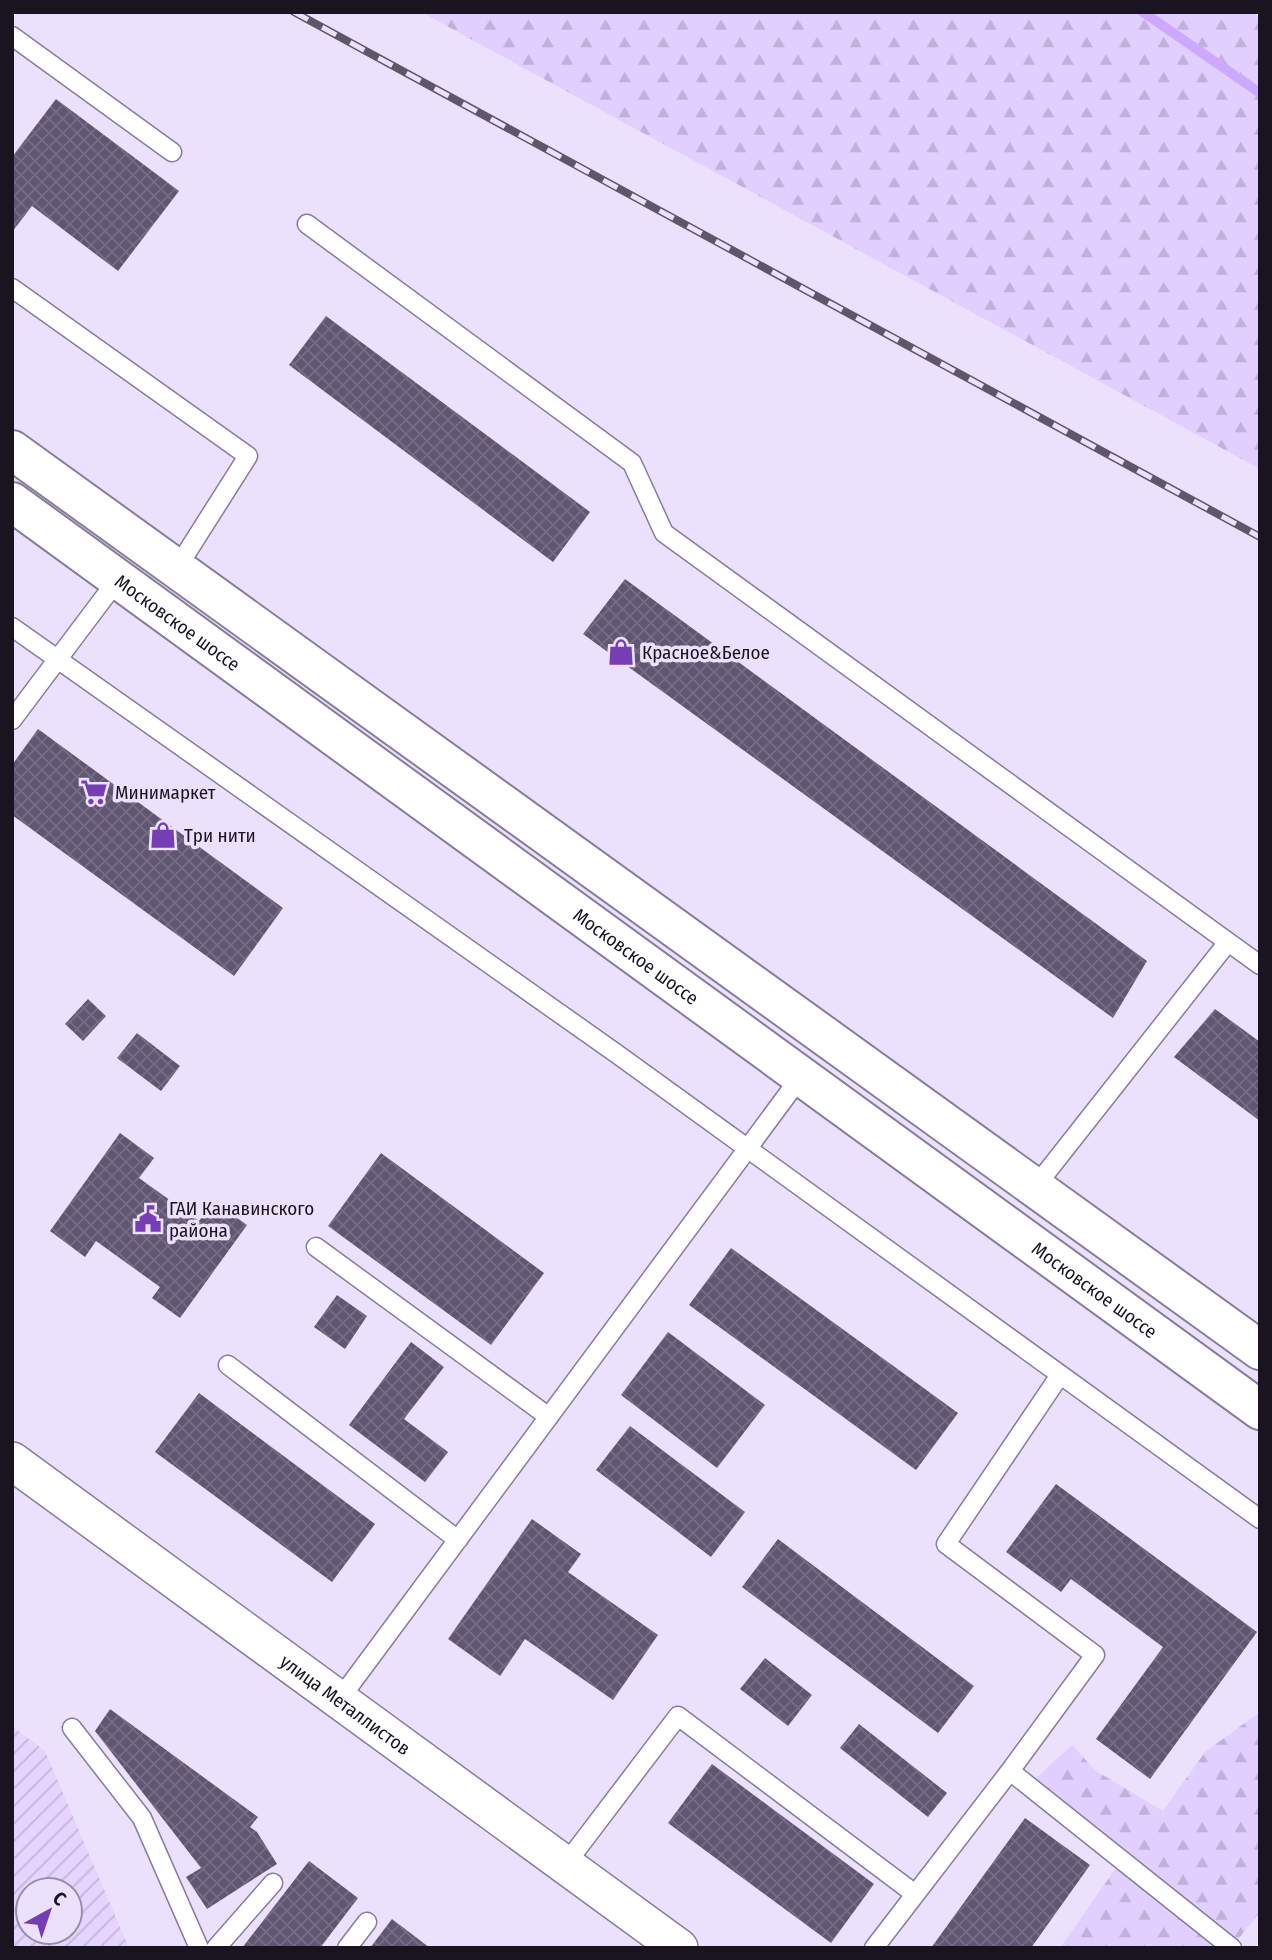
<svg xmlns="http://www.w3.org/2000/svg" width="1272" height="1960" font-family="'Fira Sans Condensed',sans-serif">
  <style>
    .industrial { fill: url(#industrial-furrows); fill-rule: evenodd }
    .forest { fill: url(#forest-firs) }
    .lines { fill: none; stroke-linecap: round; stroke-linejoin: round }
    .stream { stroke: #cca9ff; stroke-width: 10 }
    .building { fill: url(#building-cross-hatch) }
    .service-casing { stroke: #887c9b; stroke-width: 21 }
    .minor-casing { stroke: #887c9b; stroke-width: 40 }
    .primary-casing { stroke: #887c9b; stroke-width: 42 }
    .service { stroke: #fff; stroke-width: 18 }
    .minor { stroke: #fff; stroke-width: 37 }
    .primary { stroke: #fff; stroke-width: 38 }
    .rail-casing { stroke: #5e5769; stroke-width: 8 }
    .rail { stroke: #ebe1fd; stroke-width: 5; stroke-dasharray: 16; stroke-linecap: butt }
    .labels { text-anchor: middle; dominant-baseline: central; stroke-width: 7; stroke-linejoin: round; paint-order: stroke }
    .street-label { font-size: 19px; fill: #191420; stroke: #ebe1fd }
    .poi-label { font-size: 19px; fill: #191420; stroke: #ebe1fd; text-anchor: start }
  </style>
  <defs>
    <pattern id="industrial-furrows" width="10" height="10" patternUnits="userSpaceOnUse" patternTransform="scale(1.75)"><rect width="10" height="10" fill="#e4d4fe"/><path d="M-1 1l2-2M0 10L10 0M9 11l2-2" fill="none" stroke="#c3b5d9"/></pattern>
    <pattern id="forest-firs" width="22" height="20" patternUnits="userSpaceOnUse" patternTransform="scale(1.75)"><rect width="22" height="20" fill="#e1cfff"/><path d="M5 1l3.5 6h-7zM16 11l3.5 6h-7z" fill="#c0b1da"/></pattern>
    <pattern id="building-cross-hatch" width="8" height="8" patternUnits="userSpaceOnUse" patternTransform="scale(1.75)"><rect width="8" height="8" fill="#605572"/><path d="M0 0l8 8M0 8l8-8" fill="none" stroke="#766e84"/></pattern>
  </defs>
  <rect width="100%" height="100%" fill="#ebe1fd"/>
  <!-- industrial -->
  <path class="industrial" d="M 12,1726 L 45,1751 L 129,1948 L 12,1948 ZM 28,1890 L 70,1890 L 70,1932 L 28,1932 Z"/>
  <!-- forest -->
  <path class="forest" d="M 420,12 L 1260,12 L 1260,469 L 421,12 Z
    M 1260,1712 L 1260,1912 L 1231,1948 L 1060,1948 L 1118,1865 L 1024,1789 L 1072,1745 L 1096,1771 L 1163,1811 L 1205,1752 Z"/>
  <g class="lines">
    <!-- stream -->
    <path class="stream" d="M 1143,12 L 1260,93"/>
  </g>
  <!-- building -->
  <path class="building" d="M 56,99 L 179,191 L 118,271 L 32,206 L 12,232 L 12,157 Z
    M 326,316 L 590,512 L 553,562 L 289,365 Z
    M 625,579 L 1147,961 L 1113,1018 L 583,634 Z
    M 38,729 L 283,908 L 234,976 L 12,815 L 12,765 Z
    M 88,999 L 106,1016 L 83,1041 L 65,1024 Z
    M 1215,1009 L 1260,1042 L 1260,1121 L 1174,1057 Z
    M 137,1033 L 180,1066 L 161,1091 L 117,1058 Z
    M 120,1133 L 154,1158 L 139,1178 L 199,1221 L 214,1201 L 247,1225 L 180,1318 L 152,1298 L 160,1287 L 96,1241 L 85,1257 L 50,1231 Z
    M 381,1153 L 544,1273 L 491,1345 L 328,1226 Z
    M 731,1248 L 958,1413 L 916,1470 L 689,1305 Z
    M 337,1295 L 367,1316 L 345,1349 L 314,1327 Z
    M 668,1332 L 765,1405 L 717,1468 L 621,1395 Z
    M 411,1342 L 444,1367 L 404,1419 L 448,1452 L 425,1482 L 349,1425 Z
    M 199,1393 L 375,1524 L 332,1582 L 155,1452 Z
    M 630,1426 L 745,1512 L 711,1557 L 596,1470 Z
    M 1056,1484 L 1257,1632 L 1150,1779 L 1096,1739 L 1163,1647 L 1071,1579 L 1061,1592 L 1006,1552 Z
    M 532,1519 L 581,1554 L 568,1572 L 658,1635 L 613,1700 L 525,1639 L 500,1676 L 448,1639 Z
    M 778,1539 L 974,1686 L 938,1733 L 742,1587 Z
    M 765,1658 L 812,1695 L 788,1726 L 740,1689 Z
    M 110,1709 L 258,1817 L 250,1827 L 257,1832 L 277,1864 L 207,1909 L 186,1877 L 201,1868 L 95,1731 Z
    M 859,1724 L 947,1793 L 928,1817 L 840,1748 Z
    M 712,1764 L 874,1884 L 831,1943 L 668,1823 Z
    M 1025,1818 L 1090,1865 L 1031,1948 L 931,1948 Z
    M 309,1861 L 358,1898 L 320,1948 L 242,1948 Z
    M 392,1919 L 430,1948 L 370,1948 Z"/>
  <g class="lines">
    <defs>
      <path id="service" d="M 12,36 L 172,152
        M 307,224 L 632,463 L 664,533 L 1228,942
        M 12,288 L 248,456 L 177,568
        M 12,627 L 617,1054 L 1260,1519
        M 12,720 L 118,579
        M 1035,1187 L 1228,942 L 1260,965
        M 316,1247 L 549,1417
        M 228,1365 L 458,1540
        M 1060,1375 L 946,1544 L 1095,1655 L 1010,1771 L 1232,1948
        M 339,1700 L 802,1075
        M 72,1728 L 142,1818 L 199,1948
        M 565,1865 L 678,1716 L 915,1894
        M 216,1948 L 273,1883
        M 347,1948 L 367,1922
        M 874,1948 L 1010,1771"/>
      <g id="minor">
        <path id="s1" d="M 12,1461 L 679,1948"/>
      </g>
      <g id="primary">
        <path d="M 12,450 L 1260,1350"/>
        <path id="s2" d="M 12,502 L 1260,1410"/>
      </g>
    </defs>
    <!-- service casing -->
    <use href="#service" class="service-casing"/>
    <!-- minor casing -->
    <use href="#minor" class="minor-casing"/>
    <!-- primary casing -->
    <use href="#primary" class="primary-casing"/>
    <!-- service -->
    <use href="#service" class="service"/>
    <!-- minor -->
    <use href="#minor" class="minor"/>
    <!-- primary -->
    <use href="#primary" class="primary"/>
    <defs>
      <path id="rail" d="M 294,12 L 1260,537"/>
    </defs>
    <!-- rail casing -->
    <use href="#rail" class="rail-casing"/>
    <!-- rail -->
    <use href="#rail" class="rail"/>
  </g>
  <!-- icons -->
  <defs>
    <symbol id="shop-bare" viewBox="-9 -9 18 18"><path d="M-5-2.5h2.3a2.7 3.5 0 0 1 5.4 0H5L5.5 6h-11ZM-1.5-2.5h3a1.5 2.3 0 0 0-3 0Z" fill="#763eb4" stroke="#ebe1fd" stroke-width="2.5" paint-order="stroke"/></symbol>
    <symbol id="supermarket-bare" viewBox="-9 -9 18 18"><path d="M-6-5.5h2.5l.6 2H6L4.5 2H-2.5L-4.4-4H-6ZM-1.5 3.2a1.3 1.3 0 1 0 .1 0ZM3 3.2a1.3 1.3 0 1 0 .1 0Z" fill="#763eb4" stroke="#ebe1fd" stroke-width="2.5" paint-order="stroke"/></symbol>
    <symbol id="civic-bare" viewBox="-9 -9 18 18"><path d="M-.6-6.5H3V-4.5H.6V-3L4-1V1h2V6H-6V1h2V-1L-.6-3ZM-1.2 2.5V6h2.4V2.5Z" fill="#763eb4" stroke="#ebe1fd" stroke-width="2.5" paint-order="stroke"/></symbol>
  </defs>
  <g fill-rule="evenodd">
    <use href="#shop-bare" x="602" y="633" width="38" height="38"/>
    <use href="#supermarket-bare" x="75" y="773" width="38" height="38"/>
    <use href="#shop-bare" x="144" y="816" width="38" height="38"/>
    <use href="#civic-bare" x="129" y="1200" width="38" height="38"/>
  </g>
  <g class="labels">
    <!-- street labels -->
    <g class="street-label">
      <text stroke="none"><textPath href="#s2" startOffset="205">Московское шоссе</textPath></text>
      <text stroke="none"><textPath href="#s2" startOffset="772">Московское шоссе</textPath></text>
      <text stroke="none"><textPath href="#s2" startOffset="1339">Московское шоссе</textPath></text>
      <text stroke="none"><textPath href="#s1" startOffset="413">улица Металлистов</textPath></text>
    </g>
    <!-- poi labels -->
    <g class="poi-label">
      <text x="642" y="652">Красное&amp;Белое</text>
      <text x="115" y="792">Минимаркет</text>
      <text x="184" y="835">Три нити</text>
      <text x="169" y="1208">ГАИ Канавинского<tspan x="169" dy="22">района</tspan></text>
    </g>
  </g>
  <!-- border -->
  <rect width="1272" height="1960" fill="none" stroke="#191420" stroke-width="28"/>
  <!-- north arrow -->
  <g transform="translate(49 1911) rotate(40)"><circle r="33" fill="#ebe1fd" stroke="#978fa5" stroke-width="2"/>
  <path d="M0-5L12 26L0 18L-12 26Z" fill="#763eb4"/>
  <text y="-10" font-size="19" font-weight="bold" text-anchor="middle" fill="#191420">С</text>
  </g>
</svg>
